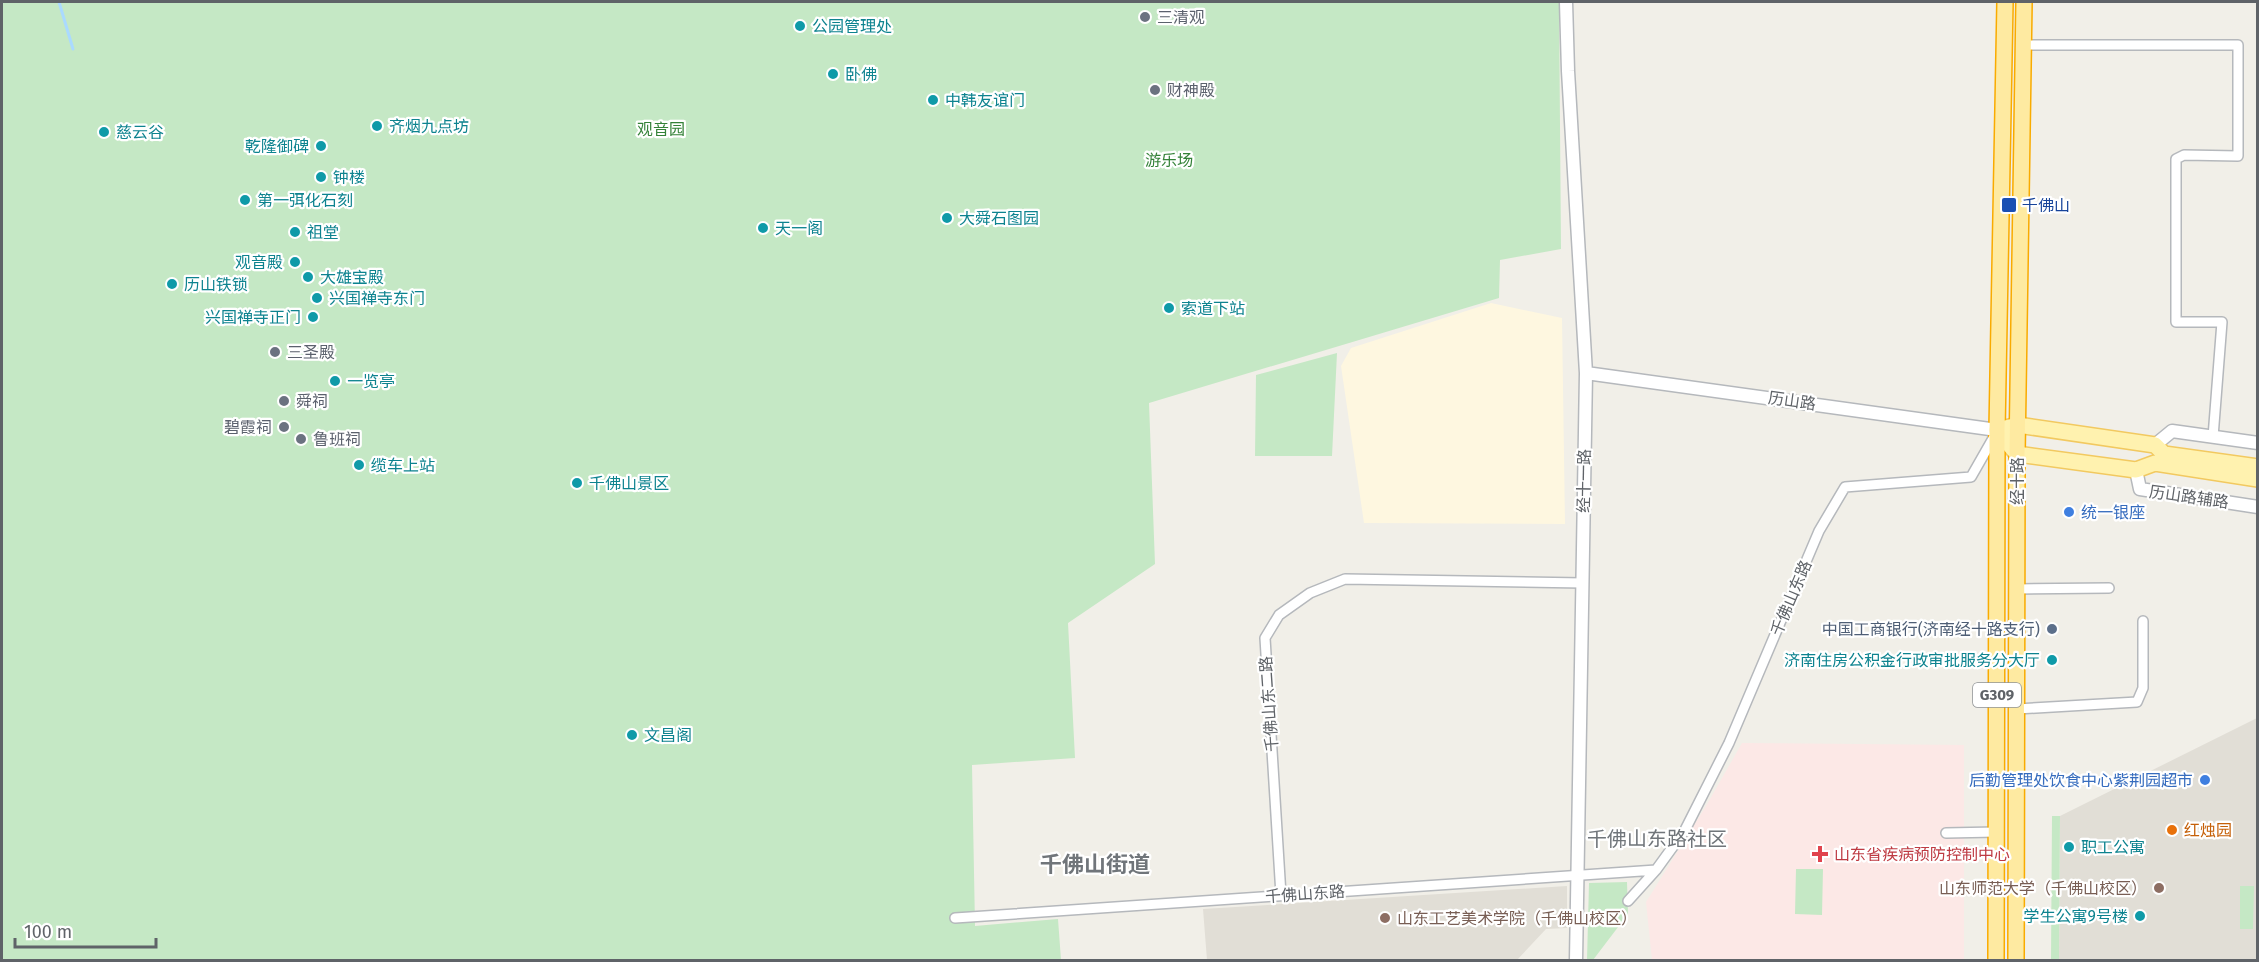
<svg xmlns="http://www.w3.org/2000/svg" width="2259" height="962" font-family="'Fira Sans','Noto Sans SC',sans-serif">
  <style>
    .commercial { fill: #fef7e0 }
    .education { fill: #e1ded6 }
    .medical { fill: #fce8e6 }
    .green { fill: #c5e8c5 }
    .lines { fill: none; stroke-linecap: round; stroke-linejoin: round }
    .stream { stroke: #aadaff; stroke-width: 3 }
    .minor-casing { stroke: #b5b8bc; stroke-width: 12 }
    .tertiary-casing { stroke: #b5b8bc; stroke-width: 15 }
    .primary-casing { stroke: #f2c960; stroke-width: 18 }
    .trunk-casing { stroke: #f9ab00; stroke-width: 18 }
    .minor { stroke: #fff; stroke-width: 9 }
    .tertiary { stroke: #fff; stroke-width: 12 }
    .primary { stroke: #fff2af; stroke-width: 15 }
    .trunk { stroke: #feeaa1; stroke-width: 15 }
    .worship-dot { fill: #6b7280; stroke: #fff; stroke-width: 2 }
    .culture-dot { fill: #0f9aa8; stroke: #fff; stroke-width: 2 }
    .transit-dot { fill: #1a4fb4; stroke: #fff; stroke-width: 2 }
    .shop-dot { fill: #3f7fe0; stroke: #fff; stroke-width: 2 }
    .service-dot { fill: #5c6f8a; stroke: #fff; stroke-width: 2 }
    .food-dot { fill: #e8710a; stroke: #fff; stroke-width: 2 }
    .health-dot { fill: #e0444e; stroke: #fff; stroke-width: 2 }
    .education-dot { fill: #8d6e63; stroke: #fff; stroke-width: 2 }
    .labels { text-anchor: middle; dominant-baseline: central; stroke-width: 4.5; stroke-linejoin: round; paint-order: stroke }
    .shield { fill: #fff; stroke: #8f9295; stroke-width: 1.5 }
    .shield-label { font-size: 15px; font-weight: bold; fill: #5f6368 }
    .worship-label { font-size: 16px; fill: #5b616d; stroke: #fff; text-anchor: start }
    .culture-label { font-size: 16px; fill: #0d838f; stroke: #fff; text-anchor: start }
    .park-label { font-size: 16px; fill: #348238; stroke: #fff }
    .transit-label { font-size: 16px; fill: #164399; stroke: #fff; text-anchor: start }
    .street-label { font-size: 16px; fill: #5f6368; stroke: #fff }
    .shop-label { font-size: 16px; fill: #366cbe; stroke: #fff; text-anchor: start }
    .service-label { font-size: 16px; fill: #4e5e75; stroke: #fff; text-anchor: end }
    .food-label { font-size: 16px; fill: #c56008; stroke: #fff; text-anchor: start }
    .health-label { font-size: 16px; fill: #be3a42; stroke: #fff; text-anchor: start }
    .education-label { font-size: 16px; fill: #785e54; stroke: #fff; text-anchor: end }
    .quarter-label { font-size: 20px; fill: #70757a; stroke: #fff }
    .district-label { font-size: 22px; font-weight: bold; fill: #70757a; stroke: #fff }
  </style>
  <rect width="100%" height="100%" fill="#f1efe8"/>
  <!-- commercial -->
  <path class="commercial" d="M 1491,303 L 1562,318 L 1565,524 L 1364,523 L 1341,366 L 1351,348 Z"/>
  <!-- education -->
  <path class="education" d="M 2257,718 L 2257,960 L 2059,960 L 2060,816 Z
    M 1567,886 L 1567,928 L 1546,929 L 1517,960 L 1207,960 L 1203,909 Z"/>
  <!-- medical -->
  <path class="medical" d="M 1742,743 L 1964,745 L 1964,960 L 1652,960 L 1646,902 L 1706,806 Z"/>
  <!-- green -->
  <path class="green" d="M 2,2 L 1559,2 L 1561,249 L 1500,260 L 1499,298 L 1149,403 L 1155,564 L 1068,623 L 1075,758 L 972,765 L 975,926 L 1058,919 L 1061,960 L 2,960 Z
    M 1337,353 L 1332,456 L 1255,456 L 1256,375 Z
    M 2052,816 L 2060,816 L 2059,960 L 2051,960 Z
    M 1796,869 L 1823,869 L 1822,915 L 1795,914 Z
    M 1627,882 L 1628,914 L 1593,960 L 1587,960 L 1589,883 Z
    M 2240,886 L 2254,886 L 2253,929 L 2240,929 Z"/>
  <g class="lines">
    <!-- stream -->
    <path class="stream" d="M 59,2 L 73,49"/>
    <defs>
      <path id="minor" d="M 2023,45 L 2238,45 L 2238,156 L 2184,155 L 2176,159 L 2176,322 L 2222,322 L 2213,437
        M 2017,589 L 2109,588
        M 2017,709 L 2137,702 L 2143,688 L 2143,621
        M 1946,833 L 1996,832
        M 1281,895 L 1265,638 L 1279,615 L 1310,593 L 1345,579 L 1583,583
        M 1628,901 L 1656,870 L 1685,830 L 1729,743 L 1819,531 L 1845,487 L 1971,477 L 1995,435
        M 955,918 L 1656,870"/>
      <path id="tertiary" d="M 1566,2 L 1568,71 L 1586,373 L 1576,960
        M 1586,373 L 1997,430
        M 2155,445 L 2172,431 L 2258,443
        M 2136,470 L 2140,489 L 2258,507"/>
      <path id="primary" d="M 2258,467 L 2164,454 L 2155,445 L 2018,425 L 1997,430 L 2017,454 L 2136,470 L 2155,463 L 2258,479"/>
      <path id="trunk" d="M 1996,960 L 1997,430 L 2005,2
        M 2016,960 L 2017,454 L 2024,2"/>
    </defs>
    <!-- minor casing -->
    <use href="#minor" class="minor-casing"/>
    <!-- tertiary casing -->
    <use href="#tertiary" class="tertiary-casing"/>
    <!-- primary casing -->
    <use href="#primary" class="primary-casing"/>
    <!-- trunk casing -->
    <use href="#trunk" class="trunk-casing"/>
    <!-- minor -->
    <use href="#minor" class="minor"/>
    <!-- tertiary -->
    <use href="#tertiary" class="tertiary"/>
    <!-- primary -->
    <use href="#primary" class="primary"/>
    <!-- trunk -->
    <use href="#trunk" class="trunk"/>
  </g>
  <!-- markers -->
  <g class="worship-dot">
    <circle cx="1145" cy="17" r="6"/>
    <circle cx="1155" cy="90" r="6"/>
    <circle cx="275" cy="352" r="6"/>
    <circle cx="284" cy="401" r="6"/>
    <circle cx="284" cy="427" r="6"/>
    <circle cx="301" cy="439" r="6"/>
  </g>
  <g class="culture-dot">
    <circle cx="800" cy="26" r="6"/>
    <circle cx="833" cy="74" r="6"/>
    <circle cx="933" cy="100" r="6"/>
    <circle cx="377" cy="126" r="6"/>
    <circle cx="104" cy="132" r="6"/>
    <circle cx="321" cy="146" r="6"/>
    <circle cx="321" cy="177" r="6"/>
    <circle cx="245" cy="200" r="6"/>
    <circle cx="947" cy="218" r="6"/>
    <circle cx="763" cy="228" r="6"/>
    <circle cx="295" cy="232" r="6"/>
    <circle cx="295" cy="262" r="6"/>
    <circle cx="308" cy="277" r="6"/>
    <circle cx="172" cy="284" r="6"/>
    <circle cx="317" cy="298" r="6"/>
    <circle cx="1169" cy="308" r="6"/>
    <circle cx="313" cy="317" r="6"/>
    <circle cx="335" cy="381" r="6"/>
    <circle cx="359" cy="465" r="6"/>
    <circle cx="577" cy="483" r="6"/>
    <circle cx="2052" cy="660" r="6"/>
    <circle cx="632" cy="735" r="6"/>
    <circle cx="2069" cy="847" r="6"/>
    <circle cx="2140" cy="916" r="6"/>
  </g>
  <rect class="transit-dot" x="2001" y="197" width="16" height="16" rx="3"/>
  <g class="shop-dot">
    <circle cx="2069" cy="512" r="6"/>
    <circle cx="2205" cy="780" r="6"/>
  </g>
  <circle class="service-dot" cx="2052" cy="629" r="6"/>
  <circle class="food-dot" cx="2172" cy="830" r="6"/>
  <path class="health-dot" d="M1817 845h6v6h6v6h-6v6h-6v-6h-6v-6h6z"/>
  <g class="education-dot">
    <circle cx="2159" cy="888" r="6"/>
    <circle cx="1385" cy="918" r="6"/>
  </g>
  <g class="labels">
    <!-- shield labels -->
    <rect class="shield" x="1973" y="683" width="48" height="24" rx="4.5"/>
    <g class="shield-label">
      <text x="1997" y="695">G309</text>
    </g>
    <!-- worship labels -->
    <g class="worship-label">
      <text x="1157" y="17">三清观</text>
      <text x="1167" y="90">财神殿</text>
      <text x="287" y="352">三圣殿</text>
      <text x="296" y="401">舜祠</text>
      <text x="272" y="427" text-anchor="end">碧霞祠</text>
      <text x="313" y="439">鲁班祠</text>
    </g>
    <!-- culture labels -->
    <g class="culture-label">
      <text x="812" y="26">公园管理处</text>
      <text x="845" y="74">卧佛</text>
      <text x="945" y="100">中韩友谊门</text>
      <text x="389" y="126">齐烟九点坊</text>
      <text x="116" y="132">慈云谷</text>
      <text x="309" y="146" text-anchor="end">乾隆御碑</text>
      <text x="333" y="177">钟楼</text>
      <text x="257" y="200">第一弭化石刻</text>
      <text x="959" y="218">大舜石图园</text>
      <text x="775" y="228">天一阁</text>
      <text x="307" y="232">祖堂</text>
      <text x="283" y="262" text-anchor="end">观音殿</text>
      <text x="320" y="277">大雄宝殿</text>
      <text x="184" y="284">历山铁锁</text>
      <text x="329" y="298">兴国禅寺东门</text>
      <text x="1181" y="308">索道下站</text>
      <text x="301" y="317" text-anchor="end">兴国禅寺正门</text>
      <text x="347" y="381">一览亭</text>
      <text x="371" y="465">缆车上站</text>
      <text x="589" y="483">千佛山景区</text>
      <text x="2040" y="660" text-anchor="end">济南住房公积金行政审批服务分大厅</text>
      <text x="644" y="735">文昌阁</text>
      <text x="2081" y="847">职工公寓</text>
      <text x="2128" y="916" text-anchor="end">学生公寓9号楼</text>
    </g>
    <!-- park labels -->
    <g class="park-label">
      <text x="661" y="129">观音园</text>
      <text x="1169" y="160">游乐场</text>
    </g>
    <!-- transit labels -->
    <g class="transit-label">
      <text x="2022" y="205">千佛山</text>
    </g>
    <!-- street labels -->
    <g class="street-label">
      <text transform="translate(1792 401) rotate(8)">历山路</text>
      <text transform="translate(1584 481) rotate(-89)">经十一路</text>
      <text transform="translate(2017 481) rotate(-90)">经十路</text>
      <text transform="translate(2189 497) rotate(8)">历山路辅路</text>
      <text transform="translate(1791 598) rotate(-67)">千佛山东路</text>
      <text transform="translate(1269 704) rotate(-94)">千佛山东二路</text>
      <text transform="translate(1305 894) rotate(-4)">千佛山东路</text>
    </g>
    <!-- shop labels -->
    <g class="shop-label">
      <text x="2081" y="512">统一银座</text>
      <text x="2193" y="780" text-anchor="end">后勤管理处饮食中心紫荆园超市</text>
    </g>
    <!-- service labels -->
    <g class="service-label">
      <text x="2040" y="629">中国工商银行(济南经十路支行)</text>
    </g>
    <!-- food labels -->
    <g class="food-label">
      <text x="2184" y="830">红烛园</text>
    </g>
    <!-- health labels -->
    <g class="health-label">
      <text x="1834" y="854">山东省疾病预防控制中心</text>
    </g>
    <!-- education labels -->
    <g class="education-label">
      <text x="2147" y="888">山东师范大学（千佛山校区）</text>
      <text x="1397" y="918" text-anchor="start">山东工艺美术学院（千佛山校区）</text>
    </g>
    <!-- quarter labels -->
    <g class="quarter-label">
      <text x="1657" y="839">千佛山东路社区</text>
    </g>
    <!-- district labels -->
    <g class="district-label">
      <text x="1095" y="864">千佛山街道</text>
    </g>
  </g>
  <!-- border -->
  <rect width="2259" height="962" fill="none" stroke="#5f6368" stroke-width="6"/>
  <!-- scale -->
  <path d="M15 938v9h141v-9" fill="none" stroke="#5f6368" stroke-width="3"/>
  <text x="24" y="938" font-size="18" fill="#5f6368" stroke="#ffffff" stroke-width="4.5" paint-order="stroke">100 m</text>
</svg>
